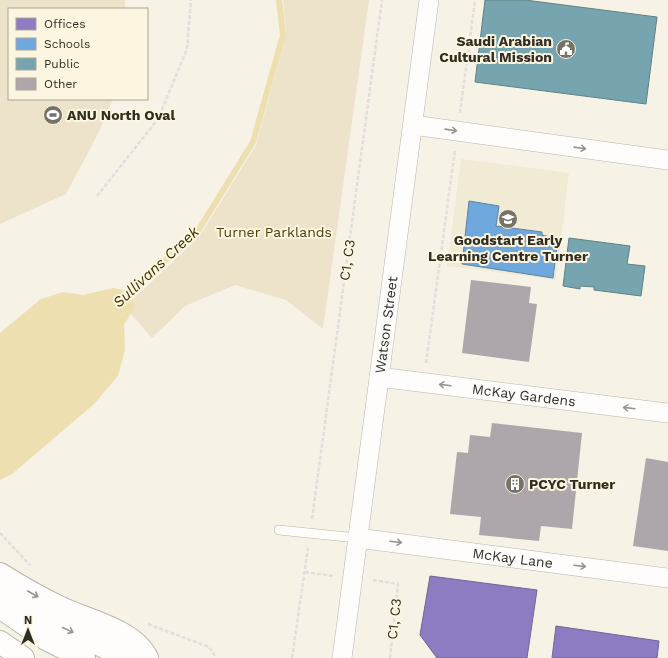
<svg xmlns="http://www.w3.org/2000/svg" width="668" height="658" font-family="'Work Sans',sans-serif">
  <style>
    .built { fill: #f1ead4 }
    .green { fill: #ece3ca }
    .water { fill: #eedfb1 }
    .offices { fill: #8e7cc3; stroke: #726494 }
    .schools { fill: #6fa8dc; stroke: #5c83a5 }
    .public { fill: #76a5af; stroke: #618186 }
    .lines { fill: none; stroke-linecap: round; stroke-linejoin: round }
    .stream { stroke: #eedfb1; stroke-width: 6 }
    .building { fill: #ada7ab }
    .lane-casing { stroke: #b8b5ab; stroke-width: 10 }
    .street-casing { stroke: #b8b5ab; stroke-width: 20 }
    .primary-casing { stroke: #b8b5ab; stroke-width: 24 }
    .path { stroke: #e1dfdc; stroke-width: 2.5; stroke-dasharray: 4 2; stroke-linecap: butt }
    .lane { stroke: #fefdfb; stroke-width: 9 }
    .street { stroke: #fefdfb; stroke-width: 19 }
    .primary { stroke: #fefdfb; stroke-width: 22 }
    .oneway { stroke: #979590 }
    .labels { text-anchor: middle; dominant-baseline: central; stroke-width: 4; stroke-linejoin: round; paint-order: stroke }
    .poi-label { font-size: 14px; font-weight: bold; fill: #302d25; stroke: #fcf5df; text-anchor: start }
    .park-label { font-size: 14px; fill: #4c3e0e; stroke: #fcf5df }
    .street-label { font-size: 14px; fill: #302d25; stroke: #fcf5df }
    .water-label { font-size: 15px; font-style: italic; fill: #3d3000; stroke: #fcf5df }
  </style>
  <rect width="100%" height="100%" fill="#f6f2e5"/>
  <!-- built -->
  <path class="built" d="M 461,159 L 569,173 L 556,280 L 447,266 Z"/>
  <!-- green -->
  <path class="green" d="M 0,0 L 125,0 L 125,9 L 9,9 L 9,99 L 113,99 L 99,132 L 66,194 L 0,224 Z
    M 283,0 L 369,0 L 323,329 L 286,300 L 235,285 L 185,306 L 152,338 L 125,307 L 199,237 L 256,145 L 286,35 Z"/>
  <!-- water -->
  <path class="water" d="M 113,288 L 129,291 L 135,307 L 124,325 L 125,350 L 118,376 L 94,404 L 12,474 L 0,480 L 0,333 L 41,299 L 63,292 L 83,295 Z"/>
  <!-- offices -->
  <path class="offices" d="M 430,576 L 537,590 L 527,658 L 437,658 L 420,635 Z
    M 556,626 L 659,641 L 657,658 L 552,658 Z"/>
  <!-- schools -->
  <path class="schools" d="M 469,201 L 499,206 L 496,226 L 542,232 L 542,235 L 558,239 L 553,278 L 462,264 Z"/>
  <!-- public -->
  <path class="public" d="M 485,0 L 525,0 L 657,17 L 646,104 L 475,82 Z
    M 569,238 L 630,246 L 627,264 L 645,266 L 641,296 L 594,290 L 594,287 L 580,286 L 580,289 L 563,286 Z"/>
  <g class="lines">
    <!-- stream -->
    <path class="stream" d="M 124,296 L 196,234 L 253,142 L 283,35 L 279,0"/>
  </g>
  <!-- building -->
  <path class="building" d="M 471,280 L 531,287 L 529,303 L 537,304 L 529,362 L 462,353 Z
    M 492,423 L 582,433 L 572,529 L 541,526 L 539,541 L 479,535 L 481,517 L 450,514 L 457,452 L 468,453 L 470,435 L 490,437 Z
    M 646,458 L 668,462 L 668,551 L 633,546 Z"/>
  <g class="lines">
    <defs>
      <path id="lane" d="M 279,530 L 357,538"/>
      <g id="street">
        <path d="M 413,125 L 668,160"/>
        <path id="s1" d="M 379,377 L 668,413"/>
        <path id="s2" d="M 357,538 L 668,578"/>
        <path id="s3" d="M 342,658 L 429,0"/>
      </g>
      <path id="primary" d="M 0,574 C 19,586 38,597 59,607 C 85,620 133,629 147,658
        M 3,593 L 62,627 L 128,658
        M 0,607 L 46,639 L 84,658
        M 0,642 L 23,658"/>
    </defs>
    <!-- lane casing -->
    <use href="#lane" class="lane-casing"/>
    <!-- street casing -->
    <use href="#street" class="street-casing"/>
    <!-- primary casing -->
    <use href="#primary" class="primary-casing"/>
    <!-- path -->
    <path class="path" d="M 460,113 L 475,0
      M 97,196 L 158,119 L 187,49 L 191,0
      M 426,363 L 455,150
      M 312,519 L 382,0
      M 0,533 L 30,565
      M 305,572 L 333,576
      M 373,580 L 398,584 L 390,658
      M 148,624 L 209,647 L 214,654 L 214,658
      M 292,658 L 308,548"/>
    <!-- lane -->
    <use href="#lane" class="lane"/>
    <!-- street -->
    <use href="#street" class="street"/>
    <!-- primary -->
    <use href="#primary" class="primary"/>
  </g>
  <!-- one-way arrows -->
  <defs><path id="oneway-shaft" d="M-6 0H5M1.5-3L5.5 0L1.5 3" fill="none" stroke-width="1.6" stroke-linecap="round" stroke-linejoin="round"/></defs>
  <g class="oneway">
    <use href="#oneway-shaft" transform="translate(451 130) rotate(8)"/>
    <use href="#oneway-shaft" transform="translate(580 148) rotate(8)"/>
    <use href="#oneway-shaft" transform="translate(445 385) rotate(-173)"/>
    <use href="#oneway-shaft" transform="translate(629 408) rotate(-173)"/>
    <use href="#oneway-shaft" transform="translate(396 542) rotate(7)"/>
    <use href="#oneway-shaft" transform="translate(580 566) rotate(7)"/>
    <use href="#oneway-shaft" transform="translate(33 594) rotate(30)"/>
    <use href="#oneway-shaft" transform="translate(68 630) rotate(25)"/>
  </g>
  <!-- icons -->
  <defs>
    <symbol id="civic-disc" viewBox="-11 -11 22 22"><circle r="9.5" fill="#757268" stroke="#fcf5df"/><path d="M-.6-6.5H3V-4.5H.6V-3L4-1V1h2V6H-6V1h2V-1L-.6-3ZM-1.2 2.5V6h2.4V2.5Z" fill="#fff"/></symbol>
    <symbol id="stadium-disc" viewBox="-11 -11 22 22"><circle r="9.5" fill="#757268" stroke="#fcf5df"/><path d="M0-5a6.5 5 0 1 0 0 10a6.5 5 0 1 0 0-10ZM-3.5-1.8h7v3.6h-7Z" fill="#fff"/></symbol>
    <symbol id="school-disc" viewBox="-11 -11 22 22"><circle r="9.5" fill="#757268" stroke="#fcf5df"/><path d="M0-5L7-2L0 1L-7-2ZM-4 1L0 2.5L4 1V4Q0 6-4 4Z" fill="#fff"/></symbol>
    <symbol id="building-disc" viewBox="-11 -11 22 22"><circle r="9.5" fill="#757268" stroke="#fcf5df"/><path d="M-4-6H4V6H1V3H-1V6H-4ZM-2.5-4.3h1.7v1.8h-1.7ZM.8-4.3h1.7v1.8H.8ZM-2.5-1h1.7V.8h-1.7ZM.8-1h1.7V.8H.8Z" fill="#fff"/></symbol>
  </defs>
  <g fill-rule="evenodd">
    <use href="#civic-disc" x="555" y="38" width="22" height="22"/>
    <use href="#stadium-disc" x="42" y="104" width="22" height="22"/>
    <use href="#school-disc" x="497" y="208" width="22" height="22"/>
    <use href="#building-disc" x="504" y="473" width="22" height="22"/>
  </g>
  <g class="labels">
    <!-- poi labels -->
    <g class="poi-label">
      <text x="552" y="41" text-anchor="end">Saudi Arabian<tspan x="552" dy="16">Cultural Mission</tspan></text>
      <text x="67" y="115">ANU North Oval</text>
      <text x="508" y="240" text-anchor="middle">Goodstart Early<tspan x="508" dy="16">Learning Centre Turner</tspan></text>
      <text x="529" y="484">PCYC Turner</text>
    </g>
    <!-- park labels -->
    <g class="park-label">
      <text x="274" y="232">Turner Parklands</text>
    </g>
    <!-- street labels -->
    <g class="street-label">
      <text transform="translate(347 260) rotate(-82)">C1, C3</text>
      <text stroke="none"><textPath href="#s3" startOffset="336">Watson Street</textPath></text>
      <text stroke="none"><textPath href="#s1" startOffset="146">McKay Gardens</textPath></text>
      <text stroke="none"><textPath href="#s2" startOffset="157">McKay Lane</textPath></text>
      <text transform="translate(394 619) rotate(-84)">C1, C3</text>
    </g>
    <!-- water labels -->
    <g class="water-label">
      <text transform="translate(156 267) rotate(-43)">Sullivans Creek</text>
    </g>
  </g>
  <!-- legend -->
  <rect x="8" y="8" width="140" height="92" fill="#fcf5df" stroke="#aaa595"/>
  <rect x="16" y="18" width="20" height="12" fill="#8e7cc3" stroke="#aaa595"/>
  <text x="44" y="28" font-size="12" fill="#302d25">Offices</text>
  <rect x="16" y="38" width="20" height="12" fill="#6fa8dc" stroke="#aaa595"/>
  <text x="44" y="48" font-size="12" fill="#302d25">Schools</text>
  <rect x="16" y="58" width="20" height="12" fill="#76a5af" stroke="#aaa595"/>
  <text x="44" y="68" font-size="12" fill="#302d25">Public</text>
  <rect x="16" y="78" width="20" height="12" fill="#ada7ab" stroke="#aaa595"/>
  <text x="44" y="88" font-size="12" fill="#302d25">Other</text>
  <!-- north arrow -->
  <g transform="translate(28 630)" stroke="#fcf5df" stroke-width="3" paint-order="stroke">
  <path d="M0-3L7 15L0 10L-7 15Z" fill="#302d25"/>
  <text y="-6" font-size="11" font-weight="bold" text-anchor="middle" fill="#302d25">N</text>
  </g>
</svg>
